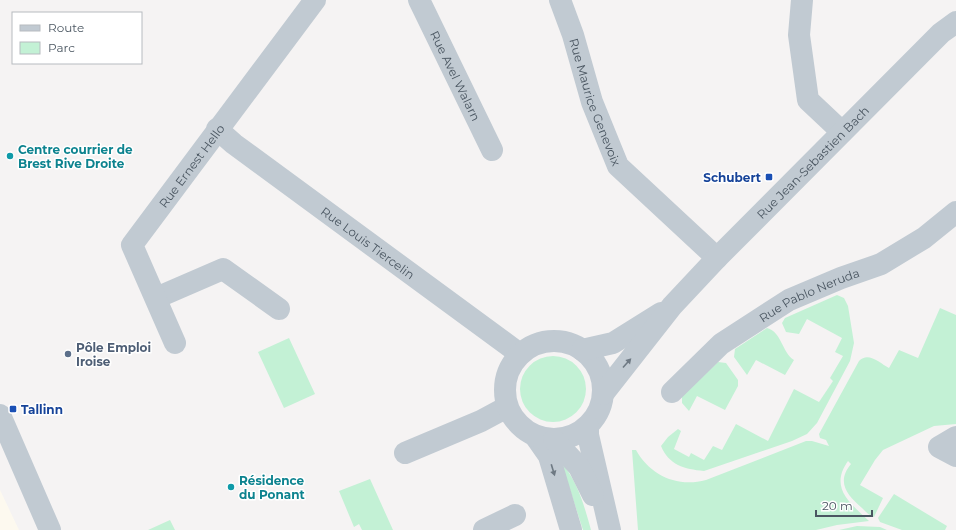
<svg xmlns="http://www.w3.org/2000/svg" width="956" height="530" font-family="Montserrat,sans-serif">
  <style>
    .commercial { fill: #fdf9ef }
    .green { fill: #c3f1d5 }
    .lines { fill: none; stroke-linecap: round; stroke-linejoin: round }
    .minor { stroke: #c1cad2; stroke-width: 22 }
    .tertiary { stroke: #c1cad2; stroke-width: 22 }
    .oneway { fill: #6e7983 }
    .culture-dot { fill: #0f9aa8; stroke: #fff; stroke-width: 1.5 }
    .transit-dot { fill: #1a4fb4; stroke: #fff; stroke-width: 1.5 }
    .service-dot { fill: #5c6f8a; stroke: #fff; stroke-width: 1.5 }
    .labels { text-anchor: middle; dominant-baseline: central; stroke-width: 3; stroke-linejoin: round; paint-order: stroke }
    .street-label { font-size: 12px; fill: #4a5661; stroke: #fff }
    .culture-label { font-size: 12px; font-weight: bold; fill: #0d838f; stroke: #fff; text-anchor: start }
    .transit-label { font-size: 12px; font-weight: bold; fill: #164399; stroke: #fff; text-anchor: end }
    .service-label { font-size: 12px; font-weight: bold; fill: #4e5e75; stroke: #fff; text-anchor: start }
  </style>
  <rect width="100%" height="100%" fill="#f5f3f3"/>
  <!-- commercial -->
  <path class="commercial" d="M 0,490 L 19,530 L 0,530 Z"/>
  <!-- green -->
  <path class="green" d="M 837,295 L 844,298 L 848,306 L 854,343 L 850,361 L 817,423 L 807,434 L 792,441 L 704,471 C 684,469 669,465 661,446 L 668,437 L 678,429 L 681,431 L 674,449 L 689,457 L 691,453 L 704,460 L 713,446 L 722,450 L 736,424 L 768,441 L 794,389 L 819,402 L 833,381 L 830,378 L 843,356 L 835,352 L 842,338 L 807,319 L 799,334 L 786,332 L 782,323 L 785,318 Z
    M 940,308 L 956,315 L 956,424 L 934,426 L 883,450 L 875,460 L 860,485 L 883,498 L 874,517 C 870,516 866,512 862,508 C 847,495 836,482 851,464 L 848,461 C 829,488 850,503 869,521 L 837,525 L 816,530 L 638,530 L 632,450 L 636,450 C 650,475 677,488 706,480 L 806,441 L 812,441 L 829,446 L 826,440 L 820,438 L 819,434 L 859,361 C 868,351 880,363 889,368 L 899,350 L 918,358 Z
    M 767,328 C 782,332 782,353 794,360 L 785,375 L 756,360 L 747,375 L 734,357 L 735,349 Z
    M 289,338 L 315,394 L 284,408 L 258,352 Z
    M520 389a33 33 0 1 1 66 0a33 33 0 1 1-66 0Z
    M 718,362 L 726,363 L 738,380 L 738,386 L 725,410 L 697,396 L 689,411 L 682,403 L 682,396 Z
    M 561,462 C 578,482 584,505 591,530 L 583,530 Z
    M 370,479 L 393,530 L 362,530 L 359,524 L 354,527 L 339,491 Z
    M 894,494 L 947,526 L 945,530 L 902,530 L 880,522 L 878,518 Z
    M 170,520 L 175,530 L 148,530 Z
    M 857,526 L 880,527 L 887,530 L 839,530 Z"/>
  <g class="lines">
    <!-- minor -->
    <g class="minor">
      <path id="s1" d="M 419,0 L 492,150"/>
      <path id="s2" d="M 560,0 L 573,35 L 592,102 L 618,166 L 717,258"/>
      <path d="M 802,0 L 799,35 L 808,100 L 842,132"/>
      <path id="s3" d="M 217,129 L 234,144 L 520,354"/>
      <path d="M 156,298 L 223,269 L 279,309"/>
      <path id="s4" d="M 175,343 L 132,245 L 315,0"/>
      <path id="s5" d="M 672,392 L 721,344 L 789,300 L 841,278 L 881,264 L 924,238 L 956,212"/>
      <path d="M 535,436 L 549,456 L 571,530"/>
      <path d="M 956,437 L 939,447 L 956,456"/>
      <path d="M 405,453 L 481,421 L 507,407"/>
      <path d="M 484,530 L 515,515"/>
    </g>
    <!-- tertiary -->
    <g class="tertiary">
      <circle cx="554" cy="390" r="49"/>
      <path d="M 582,350 L 613,343 L 661,313"/>
      <path id="s6" d="M 603,394 L 672,306 L 717,258 L 941,33 L 956,22"/>
      <path d="M 0,415 L 50,530"/>
      <path d="M 588,426 L 588,435 L 610,530"/>
      <path d="M 554,440 L 579,467 L 593,495"/>
    </g>
  </g>
  <!-- one-way arrows -->
  <defs><path id="oneway-solid" d="M-6-.8H1V-3.2L6.5 0L1 3.2V.8H-6Z"/></defs>
  <g class="oneway">
    <use href="#oneway-solid" transform="translate(627 363) rotate(-48)"/>
    <use href="#oneway-solid" transform="translate(553 470) rotate(73)"/>
  </g>
  <!-- markers -->
  <g class="culture-dot">
    <circle cx="10" cy="156" r="4"/>
    <circle cx="231" cy="487" r="4"/>
  </g>
  <g class="transit-dot">
    <rect x="765" y="173" width="8" height="8" rx="2"/>
    <rect x="9" y="405" width="8" height="8" rx="2"/>
  </g>
  <circle class="service-dot" cx="68" cy="354" r="4"/>
  <g class="labels">
    <!-- street labels -->
    <g class="street-label">
      <text stroke="none"><textPath href="#s1" startOffset="84">Rue Avel Walarn</textPath></text>
      <text stroke="none"><textPath href="#s2" startOffset="108">Rue Maurice Genevoix</textPath></text>
      <text stroke="none"><textPath href="#s6" startOffset="313">Rue Jean-Sebastien Bach</textPath></text>
      <text stroke="none"><textPath href="#s4" startOffset="206">Rue Ernest Hello</textPath></text>
      <text stroke="none"><textPath href="#s3" startOffset="189">Rue Louis Tiercelin</textPath></text>
      <text stroke="none"><textPath href="#s5" startOffset="170">Rue Pablo Neruda</textPath></text>
    </g>
    <!-- culture labels -->
    <g class="culture-label">
      <text x="18" y="149">Centre courrier de<tspan x="18" dy="14">Brest Rive Droite</tspan></text>
      <text x="239" y="480">Résidence<tspan x="239" dy="14">du Ponant</tspan></text>
    </g>
    <!-- transit labels -->
    <g class="transit-label">
      <text x="761" y="177">Schubert</text>
      <text x="21" y="409" text-anchor="start">Tallinn</text>
    </g>
    <!-- service labels -->
    <g class="service-label">
      <text x="76" y="347">Pôle Emploi<tspan x="76" dy="14">Iroise</tspan></text>
    </g>
  </g>
  <!-- legend -->
  <rect x="12" y="12" width="130" height="52" fill="#ffffff" stroke="#b7bbc0"/>
  <rect x="20" y="25" width="20" height="6" fill="#c1cad2" stroke="#b7bbc0"/>
  <text x="48" y="32" font-size="12" fill="#4a5661">Route</text>
  <rect x="20" y="42" width="20" height="12" fill="#c3f1d5" stroke="#b7bbc0"/>
  <text x="48" y="52" font-size="12" fill="#4a5661">Parc</text>
  <!-- scale -->
  <path d="M816 510v6h56v-6" fill="none" stroke="#4a5661" stroke-width="2"/>
  <text x="822" y="510" font-size="12" fill="#4a5661" stroke="#ffffff" stroke-width="3" paint-order="stroke">20 m</text>
</svg>
